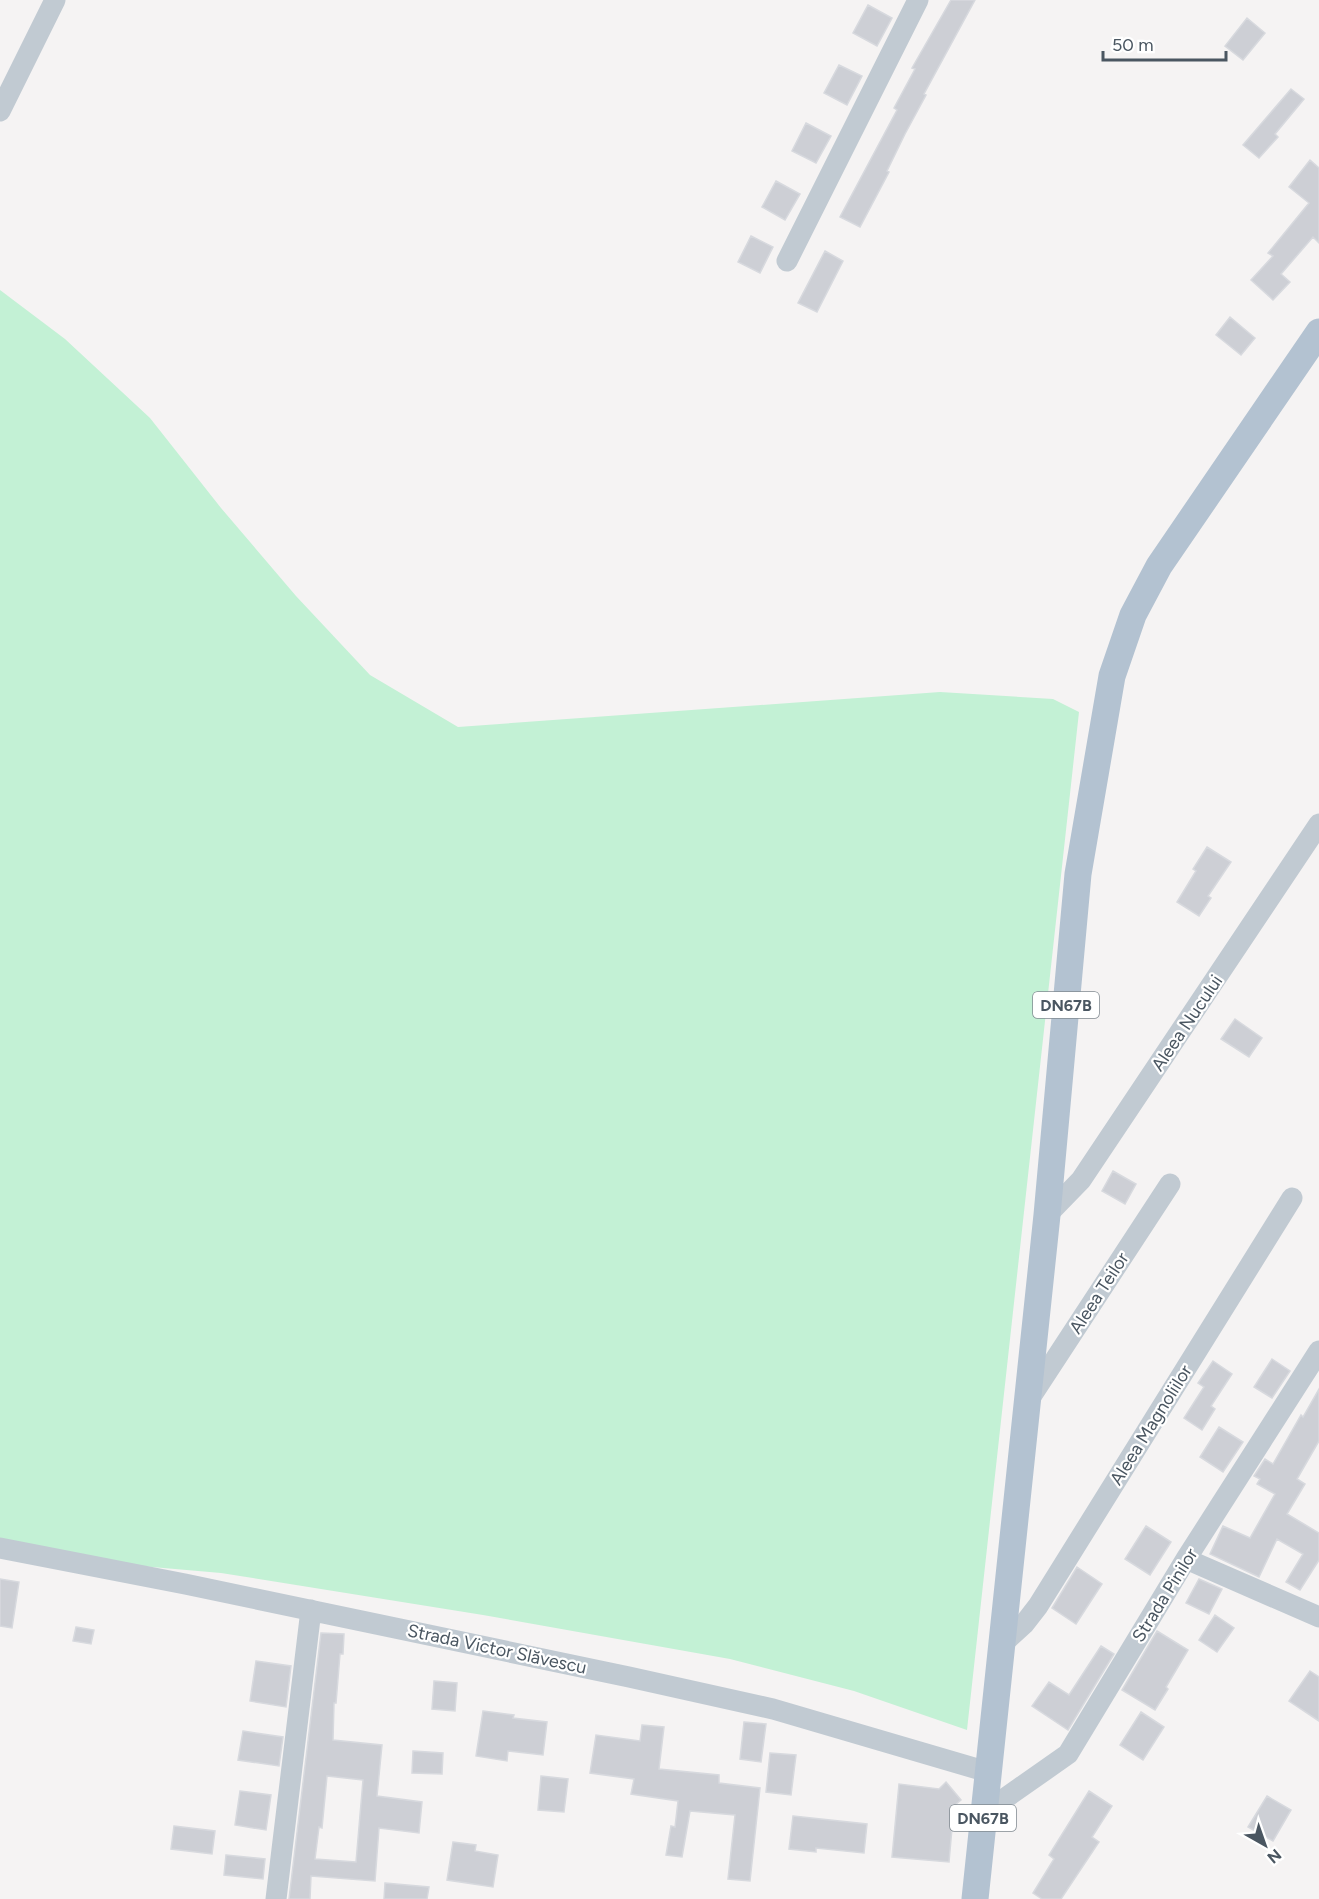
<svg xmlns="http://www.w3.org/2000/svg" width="1319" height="1899" font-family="Figtree,sans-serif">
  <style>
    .green { fill: #c3f1d5 }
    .building { fill: #cdcfd5; stroke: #d7d9de; stroke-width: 1.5; fill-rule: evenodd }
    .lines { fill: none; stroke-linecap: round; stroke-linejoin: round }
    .minor { stroke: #c1cad2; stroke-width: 21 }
    .major { stroke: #b3c2d1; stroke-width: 27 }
    .labels { text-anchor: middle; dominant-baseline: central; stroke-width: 4.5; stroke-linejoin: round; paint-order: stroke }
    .shield { fill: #fff; stroke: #808990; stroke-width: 1.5 }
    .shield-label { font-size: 16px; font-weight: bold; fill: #4a5661 }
    .street-label { font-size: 18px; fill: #4a5661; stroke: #fff }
  </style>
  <rect width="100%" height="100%" fill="#f5f3f3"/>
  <!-- green -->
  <path class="green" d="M 0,290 L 65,339 L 150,418 L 221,508 L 296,596 L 370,675 L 458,727 L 940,692 L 1053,699 L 1079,712 L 967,1730 L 854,1691 L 730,1659 L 483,1615 L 221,1573 L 83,1561 L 0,1541 Z"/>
  <!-- building -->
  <path class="building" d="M 951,0 L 975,0 L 924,94 L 926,95 L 905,134 L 887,171 L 889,172 L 860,227 L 840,217 L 897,110 L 894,108 L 915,69 L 912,68 Z
    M 868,5 L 892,18 L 877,46 L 853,33 Z
    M 1247,18 L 1265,33 L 1243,60 L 1225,46 Z
    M 839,65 L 862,76 L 847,105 L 824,93 Z
    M 1291,89 L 1304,99 L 1275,134 L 1278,137 L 1259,158 L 1243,145 Z
    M 806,123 L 831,136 L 816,163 L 792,151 Z
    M 1310,160 L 1319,168 L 1319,243 L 1313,237 L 1281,274 L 1290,282 L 1273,300 L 1251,280 L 1273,256 L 1268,253 L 1309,203 L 1289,187 Z
    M 776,181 L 800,194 L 785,220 L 762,207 Z
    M 751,236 L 773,247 L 760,273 L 738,262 Z
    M 825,251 L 843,261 L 817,312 L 798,303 Z
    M 1230,317 L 1255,338 L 1241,355 L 1216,335 Z
    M 1207,847 L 1231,862 L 1208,896 L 1211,898 L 1199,916 L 1177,902 L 1196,871 L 1193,869 Z
    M 1235,1019 L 1262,1038 L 1249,1057 L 1221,1039 Z
    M 1113,1171 L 1136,1184 L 1125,1204 L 1102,1191 Z
    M 1272,1359 L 1290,1371 L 1272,1398 L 1254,1387 Z
    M 1213,1361 L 1232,1374 L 1211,1406 L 1215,1409 L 1202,1430 L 1184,1418 L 1204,1387 L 1198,1383 Z
    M 1319,1389 L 1319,1441 L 1297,1479 L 1305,1484 L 1287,1514 L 1319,1533 L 1319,1560 L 1300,1590 L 1286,1582 L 1303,1554 L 1277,1539 L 1259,1577 L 1210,1554 L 1223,1526 L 1250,1538 L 1275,1494 L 1257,1484 L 1260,1479 L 1254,1476 L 1265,1459 L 1273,1464 L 1301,1415 L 1303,1417 Z
    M 1219,1427 L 1243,1442 L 1223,1472 L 1200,1457 Z
    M 1146,1526 L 1171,1542 L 1150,1575 L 1125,1559 Z
    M 1077,1567 L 1102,1584 L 1076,1624 L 1052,1608 Z
    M 0,1579 L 19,1582 L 12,1628 L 0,1626 Z
    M 1199,1579 L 1222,1589 L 1209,1614 L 1186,1603 Z
    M 1215,1615 L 1234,1628 L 1217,1652 L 1199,1640 Z
    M 76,1627 L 94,1630 L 91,1644 L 73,1641 Z
    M 1157,1631 L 1188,1650 L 1166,1687 L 1168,1689 L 1155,1710 L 1122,1690 Z
    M 321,1633 L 344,1634 L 343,1654 L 340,1654 L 336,1703 L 334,1703 L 333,1740 L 382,1745 L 377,1796 L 422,1802 L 419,1833 L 379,1828 L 375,1881 L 311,1876 L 310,1899 L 289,1899 ZM 327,1776 L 363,1780 L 356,1862 L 315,1859 L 319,1827 L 322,1828 Z
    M 1101,1646 L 1114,1654 L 1068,1730 L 1032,1706 L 1049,1682 L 1069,1695 Z
    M 256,1661 L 291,1666 L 286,1707 L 250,1701 Z
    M 1310,1671 L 1319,1677 L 1319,1721 L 1289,1701 Z
    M 434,1681 L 457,1683 L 455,1711 L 432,1709 Z
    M 483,1711 L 514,1715 L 513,1718 L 547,1722 L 543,1755 L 508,1751 L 507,1761 L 476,1756 Z
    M 1141,1712 L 1164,1727 L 1143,1760 L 1120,1745 Z
    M 744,1722 L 766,1724 L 761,1762 L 740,1759 Z
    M 642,1725 L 664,1727 L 659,1769 L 719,1775 L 719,1783 L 760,1788 L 750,1881 L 728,1879 L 735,1815 L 690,1811 L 682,1857 L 666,1855 L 671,1826 L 675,1827 L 678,1801 L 631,1794 L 634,1779 L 590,1773 L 596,1735 L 640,1741 Z
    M 243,1731 L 283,1737 L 279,1766 L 238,1760 Z
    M 413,1751 L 443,1753 L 442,1774 L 412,1773 Z
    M 770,1753 L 796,1755 L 791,1795 L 766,1792 Z
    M 541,1776 L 568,1779 L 564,1812 L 538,1810 Z
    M 946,1782 L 961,1800 L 954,1806 L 949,1862 L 892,1857 L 899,1784 L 939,1789 Z
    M 240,1791 L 271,1795 L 266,1830 L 235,1825 Z
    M 1089,1791 L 1112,1806 L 1092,1837 L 1099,1842 L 1061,1899 L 1042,1899 L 1033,1893 L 1054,1859 L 1049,1855 Z
    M 1267,1796 L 1291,1810 L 1273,1841 L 1248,1827 Z
    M 793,1816 L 867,1824 L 864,1853 L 816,1848 L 816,1852 L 789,1849 Z
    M 174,1826 L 215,1831 L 212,1854 L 171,1849 Z
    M 453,1842 L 476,1845 L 475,1851 L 498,1855 L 493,1887 L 447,1880 Z
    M 226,1855 L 265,1859 L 263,1879 L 224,1875 Z
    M 385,1883 L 429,1887 L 427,1899 L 384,1899 Z"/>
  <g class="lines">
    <!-- minor -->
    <path class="minor" d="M 0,111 L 55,0
      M 787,261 L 918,0
      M 1047,1215 L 1081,1180 L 1319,824
      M 1028,1401 L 1170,1184
      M 0,1548 L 185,1584 L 629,1677 L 773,1709 L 988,1772
      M 1186,1559 L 1319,1617
      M 1001,1645 L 1024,1624 L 1038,1606 L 1292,1198
      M 984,1813 L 1068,1754 L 1186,1559 L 1319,1351
      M 276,1899 L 311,1610"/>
    <!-- major -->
    <path class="major" d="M 975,1899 L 1047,1215 L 1078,874 L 1112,676 L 1133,615 L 1159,566 L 1319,332"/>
  </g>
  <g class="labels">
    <!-- shield labels -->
    <g class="shield">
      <rect x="1033" y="992" width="66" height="26" rx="4.5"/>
      <rect x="950" y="1805" width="66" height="26" rx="4.5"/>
    </g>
    <g class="shield-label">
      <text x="1066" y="1005">DN67B</text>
      <text x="983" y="1818">DN67B</text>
    </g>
    <!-- street labels -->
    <g class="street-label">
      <text transform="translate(1187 1023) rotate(-56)">Aleea Nucului</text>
      <text transform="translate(1099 1293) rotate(-57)">Aleea Teilor</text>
      <text transform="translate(1151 1425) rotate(-58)">Aleea Magnoliilor</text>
      <text transform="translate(1165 1595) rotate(-58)">Strada Pinilor</text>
      <text transform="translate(497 1649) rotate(12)">Strada Victor Slăvescu</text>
    </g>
  </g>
  <!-- north arrow -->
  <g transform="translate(1265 1845) rotate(140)" stroke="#ffffff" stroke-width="4.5" paint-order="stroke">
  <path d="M0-4.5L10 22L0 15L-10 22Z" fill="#4a5661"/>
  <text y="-9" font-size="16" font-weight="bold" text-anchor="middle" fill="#4a5661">N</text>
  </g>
  <!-- scale -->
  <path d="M1103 51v9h123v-9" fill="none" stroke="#4a5661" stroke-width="3"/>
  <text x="1112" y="51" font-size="18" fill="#4a5661" stroke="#ffffff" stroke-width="4.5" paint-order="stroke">50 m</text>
</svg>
